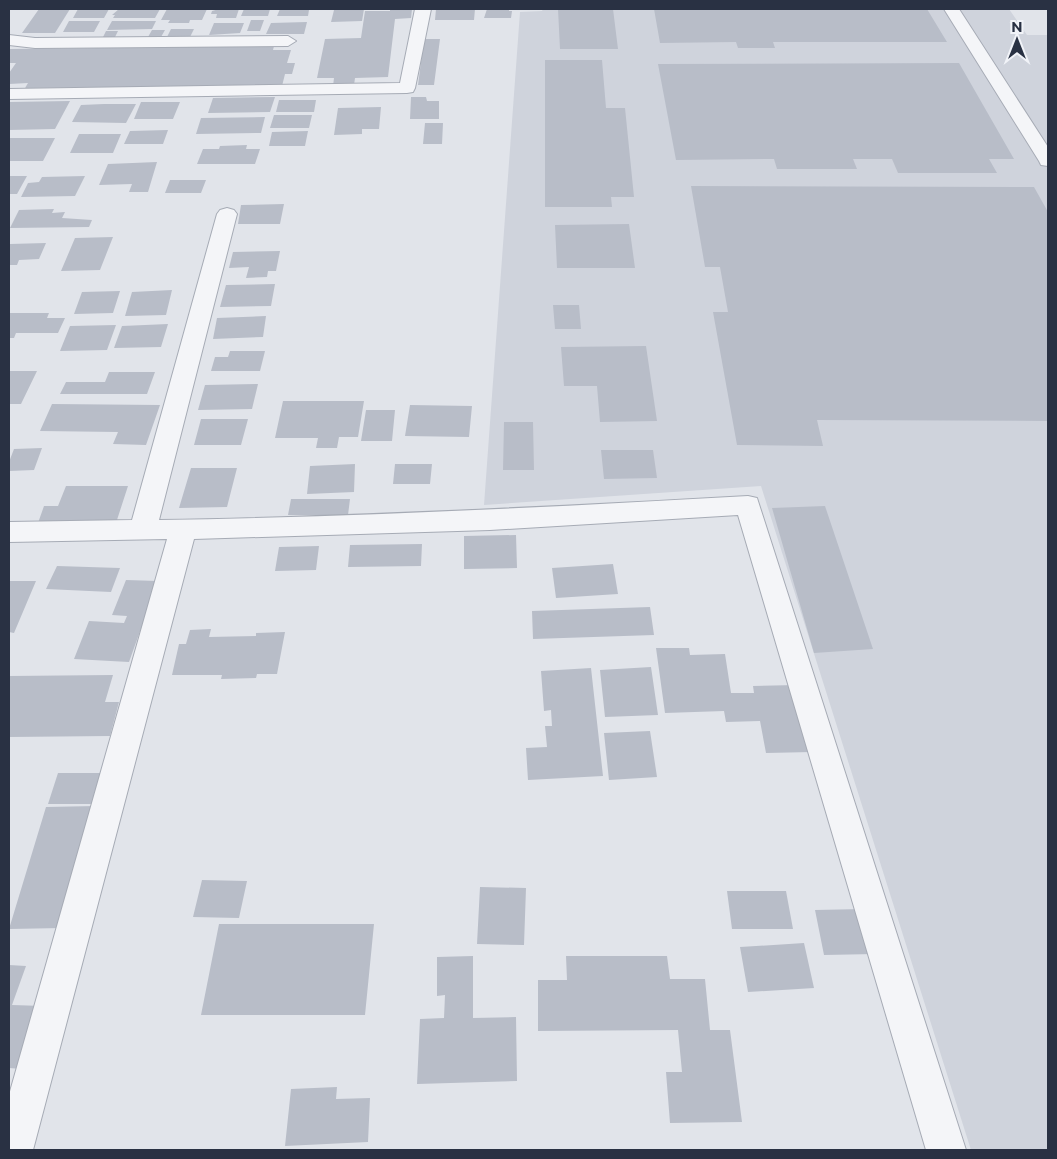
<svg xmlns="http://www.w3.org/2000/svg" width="1057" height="1159" font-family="Montserrat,sans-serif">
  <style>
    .built { fill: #cfd3dc }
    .building { fill: #b8bdc8 }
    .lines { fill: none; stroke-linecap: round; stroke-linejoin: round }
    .minor-casing { stroke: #a6abb5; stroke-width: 2 }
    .minor { fill: #f4f5f8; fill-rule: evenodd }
  </style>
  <rect width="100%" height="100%" fill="#e1e4ea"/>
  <!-- built -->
  <path class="built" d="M 543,9 L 1009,9 L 1027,35 L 1048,35 L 1048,1150 L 971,1150 L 761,486 L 484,505 L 520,12 L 542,11 Z"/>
  <!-- building -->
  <path class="building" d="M 39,9 L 70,9 L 55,33 L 22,33 Z
    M 78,9 L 109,9 L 104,18 L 73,18 Z
    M 119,9 L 160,9 L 155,18 L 113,18 L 115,15 L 112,15 Z
    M 167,9 L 207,9 L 202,20 L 190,20 L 189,23 L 168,23 L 170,20 L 161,20 Z
    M 219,9 L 239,9 L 236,18 L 216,18 L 217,14 L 211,14 L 212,11 Z
    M 244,9 L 270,9 L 268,16 L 241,16 Z
    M 280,9 L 307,9 L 309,10 L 308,16 L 277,16 Z
    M 364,9 L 362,21 L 331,22 L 334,10 Z
    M 390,9 L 412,9 L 411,18 L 395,19 L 388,77 L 355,78 L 354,85 L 333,86 L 334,78 L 317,78 L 325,39 L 361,38 L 365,11 L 390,11 Z
    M 436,9 L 475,9 L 474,20 L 435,20 Z
    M 487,9 L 509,9 L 509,11 L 512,11 L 511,18 L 484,18 Z
    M 558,9 L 613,9 L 618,49 L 560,49 Z
    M 654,9 L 927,9 L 947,42 L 773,42 L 775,48 L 738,48 L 736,42 L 660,43 Z
    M 251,20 L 264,20 L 260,31 L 247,31 Z
    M 69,21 L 100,21 L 94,32 L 63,32 Z
    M 112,21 L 156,21 L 152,29 L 107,30 Z
    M 307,22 L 304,34 L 266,34 L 271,23 Z
    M 214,23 L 244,23 L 240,33 L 209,35 Z
    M 171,29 L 194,29 L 190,37 L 167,37 Z
    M 152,30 L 165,30 L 161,37 L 148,37 Z
    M 106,31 L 118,31 L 115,37 L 103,37 Z
    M 424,39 L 440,39 L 434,85 L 418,85 Z
    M 274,46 L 273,50 L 291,50 L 287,63 L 295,63 L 292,74 L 285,74 L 282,86 L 25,88 L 28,83 L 9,84 L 9,73 L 16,63 L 9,63 L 9,49 Z
    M 545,60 L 602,60 L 606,108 L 625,108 L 634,197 L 611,197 L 612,207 L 545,207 Z
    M 959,63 L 1014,159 L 989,159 L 997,173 L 898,173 L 892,159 L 853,159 L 857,169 L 777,169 L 774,159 L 676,160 L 658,64 Z
    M 275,97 L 270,112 L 208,113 L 213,98 Z
    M 411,97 L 426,97 L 427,101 L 439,101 L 439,119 L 410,119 Z
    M 279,100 L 316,100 L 314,112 L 276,112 Z
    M 70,101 L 55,129 L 9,130 L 9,102 Z
    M 141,102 L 180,102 L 173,119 L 134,119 Z
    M 104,104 L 136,104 L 126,123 L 72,122 L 81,105 Z
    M 381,107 L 379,129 L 362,129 L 362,134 L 334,135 L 338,108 Z
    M 274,115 L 312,115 L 309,128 L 270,128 Z
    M 265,117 L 261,133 L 196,134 L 201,118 Z
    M 425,123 L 443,123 L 442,144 L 423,144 Z
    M 168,130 L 163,144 L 124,144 L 130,131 Z
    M 308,131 L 305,146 L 269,146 L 272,132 Z
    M 79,134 L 121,134 L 113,153 L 70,153 Z
    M 9,138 L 55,138 L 43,161 L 9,161 Z
    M 247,145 L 246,149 L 260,149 L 255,164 L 197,164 L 203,149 L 219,149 L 220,146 Z
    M 157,162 L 148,192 L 129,192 L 132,184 L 99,185 L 108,164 Z
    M 9,176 L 27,176 L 17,194 L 9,194 Z
    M 85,176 L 75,196 L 21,197 L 28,183 L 39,182 L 42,177 Z
    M 170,180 L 206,180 L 201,193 L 165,193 Z
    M 691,186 L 1034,187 L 1048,212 L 1048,421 L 817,420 L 823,446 L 737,445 L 713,312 L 728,312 L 720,267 L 705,267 Z
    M 284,204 L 280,224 L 238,224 L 241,205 Z
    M 54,209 L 52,213 L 65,212 L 62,218 L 92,220 L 89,227 L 10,228 L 19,210 Z
    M 629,224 L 635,268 L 557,268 L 555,225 Z
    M 113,237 L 100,270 L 61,271 L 75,238 Z
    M 46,243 L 39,259 L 19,260 L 17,265 L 9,265 L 10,244 Z
    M 280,251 L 276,271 L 268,271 L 267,277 L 246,278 L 249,267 L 229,268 L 233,252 Z
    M 275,284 L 271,306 L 220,307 L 226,285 Z
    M 172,290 L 166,315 L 125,316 L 132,292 Z
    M 120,291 L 113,313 L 74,314 L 82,292 Z
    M 553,305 L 579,305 L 581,329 L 555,329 Z
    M 9,313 L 49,313 L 47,318 L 65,318 L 58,333 L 16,333 L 14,338 L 9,338 Z
    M 266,316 L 263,337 L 213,339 L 217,318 Z
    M 168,324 L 161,347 L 114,348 L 122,326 Z
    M 116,325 L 107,350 L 60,351 L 70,326 Z
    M 646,346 L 657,421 L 600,422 L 597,386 L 564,386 L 561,347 Z
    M 230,351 L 265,351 L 260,371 L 211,371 L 215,357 L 228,357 Z
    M 9,371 L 37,371 L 21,404 L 9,404 Z
    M 109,372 L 155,372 L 147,394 L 60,394 L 66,382 L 105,382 Z
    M 258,384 L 252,409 L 198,410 L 205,385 Z
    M 283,401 L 364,401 L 358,437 L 339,437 L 337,448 L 316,448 L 318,438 L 275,438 Z
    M 52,404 L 160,405 L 146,445 L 113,444 L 118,432 L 40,431 Z
    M 410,405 L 472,406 L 469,437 L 405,436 Z
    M 366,410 L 395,410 L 392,441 L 361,441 Z
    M 201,419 L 248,419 L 241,445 L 194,445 Z
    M 504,422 L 533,422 L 534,470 L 503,470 Z
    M 42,448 L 34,470 L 9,471 L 9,462 L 14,449 Z
    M 601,450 L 653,450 L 657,478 L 604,479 Z
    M 355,464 L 354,492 L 307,494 L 310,466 Z
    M 395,464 L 432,464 L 430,484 L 393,484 Z
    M 191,468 L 237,468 L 227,507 L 179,508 Z
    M 66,486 L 128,486 L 116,523 L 38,523 L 44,506 L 58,506 Z
    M 291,499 L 350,499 L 348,515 L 288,515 Z
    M 825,506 L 873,649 L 814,653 L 772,508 Z
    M 516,535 L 517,568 L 464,569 L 464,536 Z
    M 422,544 L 421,566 L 348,567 L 350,545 Z
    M 319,546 L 316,570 L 275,571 L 279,547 Z
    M 613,564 L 618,594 L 556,598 L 552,568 Z
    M 57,566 L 120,568 L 111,592 L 46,589 Z
    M 126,580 L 158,581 L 129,662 L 74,659 L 89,621 L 124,623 L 127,616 L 112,615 Z
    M 9,581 L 36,581 L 14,633 L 9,632 Z
    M 650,607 L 654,635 L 533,639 L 532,611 Z
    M 211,629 L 209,637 L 256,636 L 256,633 L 285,632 L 277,674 L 257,674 L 256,678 L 221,679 L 222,675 L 172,675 L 179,644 L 186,644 L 190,630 Z
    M 656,648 L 689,648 L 690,655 L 725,654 L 731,693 L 754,693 L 753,686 L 797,685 L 812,752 L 766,753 L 760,721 L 726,722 L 724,711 L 665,713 Z
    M 651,667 L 658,715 L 605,717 L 600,670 Z
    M 591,668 L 603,776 L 528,780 L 526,748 L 547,747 L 545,726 L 552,726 L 551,710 L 544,711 L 541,671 Z
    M 113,675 L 105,702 L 119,702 L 110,736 L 9,737 L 9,676 Z
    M 650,731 L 657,777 L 609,780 L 604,733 Z
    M 58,773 L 109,773 L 100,804 L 48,804 Z
    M 96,806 L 62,928 L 9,929 L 46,807 Z
    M 202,880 L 247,881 L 239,918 L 193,917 Z
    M 480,887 L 526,888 L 524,945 L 477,944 Z
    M 727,891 L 786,891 L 793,929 L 732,929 Z
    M 864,909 L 875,954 L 824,955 L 815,910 Z
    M 219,924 L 374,924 L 365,1015 L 201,1015 Z
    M 804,943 L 814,988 L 748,992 L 740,947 Z
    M 473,956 L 473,1018 L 516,1017 L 517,1081 L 417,1084 L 420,1019 L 444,1018 L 445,995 L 437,996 L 437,957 Z
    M 566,956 L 667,956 L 670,979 L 705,979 L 710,1030 L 730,1030 L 742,1122 L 670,1123 L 666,1072 L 682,1072 L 678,1030 L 538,1031 L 538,980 L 567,980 Z
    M 9,965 L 26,966 L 12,1005 L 43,1006 L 22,1069 L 9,1068 Z
    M 337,1087 L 336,1099 L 370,1098 L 368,1142 L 285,1146 L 291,1089 Z"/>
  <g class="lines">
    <defs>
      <path id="minor" d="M 415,9 L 431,9 L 415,88 L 413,92 L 407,93 L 9,99 L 9,89 L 400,83 Z
        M 944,9 L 959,9 L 1048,147 L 1048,166 L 1041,165 L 1039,161 Z
        M 9,35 L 35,38 L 288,36 L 296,41 L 288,46 L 35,48 L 9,45 Z
        M 227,208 L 234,210 L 237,214 L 159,520 C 355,517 552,507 748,496 L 757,498 L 966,1150 L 926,1150 L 738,515 L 490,530 L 194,539 L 33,1150 L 9,1150 L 9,1095 L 167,539 L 9,542 L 9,522 L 132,520 L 217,214 L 220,210 Z"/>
    </defs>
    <!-- minor casing -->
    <use href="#minor" class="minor-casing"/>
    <!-- minor -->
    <use href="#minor" class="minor"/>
  </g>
  <!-- border -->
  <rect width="1057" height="1159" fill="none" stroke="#293143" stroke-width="20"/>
  <!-- north arrow -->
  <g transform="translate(1017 40)" stroke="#f1f3f8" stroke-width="4" paint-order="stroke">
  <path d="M0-4L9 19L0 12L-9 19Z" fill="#293143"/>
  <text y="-8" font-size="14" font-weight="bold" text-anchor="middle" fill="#293143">N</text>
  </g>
</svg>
